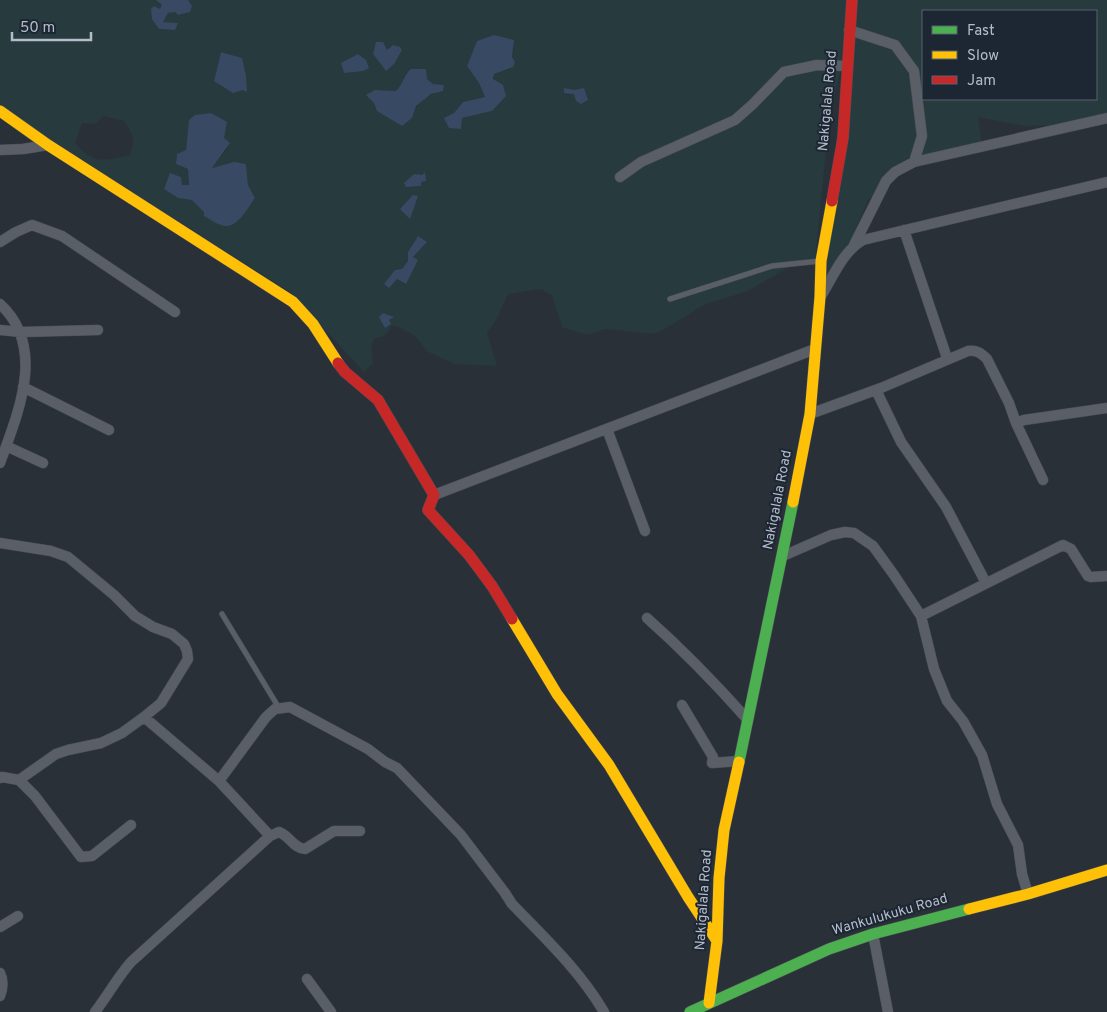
<svg xmlns="http://www.w3.org/2000/svg" width="1107" height="1012" font-family="Overpass,sans-serif">
  <style>
    .green { fill: #273a3e; fill-rule: evenodd }
    .water { fill: #384963 }
    .lines { fill: none; stroke-linecap: round; stroke-linejoin: round }
    .lane-casing { stroke: #484c53; stroke-width: 6 }
    .street-casing { stroke: #484c53; stroke-width: 11 }
    .fast-casing { stroke: #484c53; stroke-width: 12 }
    .slow-casing { stroke: #484c53; stroke-width: 12 }
    .jam-casing { stroke: #484c53; stroke-width: 12 }
    .lane { stroke: #5a5e66; stroke-width: 5 }
    .street { stroke: #5a5e66; stroke-width: 10 }
    .fast { stroke: #4caf50; stroke-width: 11 }
    .slow { stroke: #ffc107; stroke-width: 11 }
    .jam { stroke: #c62828; stroke-width: 11 }
    .labels { text-anchor: middle; dominant-baseline: central; stroke-width: 4; stroke-linejoin: round; paint-order: stroke }
    .street-label { font-size: 14px; fill: #b4bcc9; stroke: #1d2633 }
  </style>
  <rect width="100%" height="100%" fill="#2a3038"/>
  <!-- green -->
  <path class="green" d="M 0,0 L 156,0 L 163,5 L 160,9 L 159,29 L 175,30 L 178,24 L 162,22 L 168,13 L 192,6 L 188,0 L 1107,0 L 1107,113 L 1072,125 L 1025,126 L 978,117 L 983,151 L 910,168 L 868,200 L 847,249 L 828,276 L 824,277 L 831,188 L 848,38 L 829,120 L 815,261 L 792,265 L 748,291 L 706,304 L 656,334 L 605,329 L 587,335 L 562,327 L 552,295 L 541,289 L 508,294 L 496,320 L 487,333 L 497,366 L 455,364 L 428,352 L 415,336 L 403,329 L 392,325 C 388,334 384,338 374,338 L 371,347 L 373,363 L 364,372 L 290,292 L 0,108 ZM 923,11 L 1096,11 L 1096,99 L 923,99 ZM 484,39 L 514,48 L 512,57 L 494,74 L 492,111 L 462,118 L 445,118 L 454,113 L 463,102 L 485,97 L 479,83 L 467,66 L 477,41 ZM 387,50 L 386,71 L 373,54 ZM 221,52 L 242,58 L 214,81 ZM 407,72 L 427,79 L 433,84 L 444,85 L 443,91 C 426,95 417,101 412,118 L 377,111 L 374,103 L 375,90 L 396,91 L 403,84 ZM 103,116 L 125,121 L 134,139 L 130,155 C 104,161 94,165 75,143 L 82,123 L 95,124 ZM 189,120 L 228,148 L 211,169 C 224,164 233,162 246,164 L 248,185 L 255,198 L 232,225 L 205,212 L 192,200 L 178,198 L 181,177 L 182,185 L 189,185 L 188,169 L 176,164 L 177,154 L 186,150 ZM 418,236 L 427,242 L 412,257 L 418,261 L 405,284 L 397,279 L 408,261 L 408,252 Z"/>
  <!-- water -->
  <path class="water" d="M 156,0 L 188,0 L 192,6 L 190,12 L 178,15 L 175,12 L 168,13 L 163,22 L 178,23 L 175,30 L 159,29 L 152,19 L 151,9 L 154,6 L 160,9 L 162,5 Z
    M 494,35 L 514,40 L 512,57 L 515,62 L 513,67 L 494,74 L 493,79 L 503,85 L 506,96 L 492,111 L 462,118 L 461,129 L 449,128 L 444,118 L 454,113 L 463,102 L 485,97 L 479,83 L 467,66 L 477,41 Z
    M 376,42 L 383,42 L 387,50 L 393,45 L 400,47 L 402,50 L 394,64 L 386,71 L 373,54 Z
    M 221,52 L 242,58 L 246,76 L 247,92 L 243,90 L 233,93 L 214,81 Z
    M 358,54 L 366,60 L 369,68 L 363,71 L 344,73 L 341,63 Z
    M 411,69 L 426,69 L 427,79 L 433,84 L 444,85 L 443,91 L 431,94 L 416,106 L 412,118 L 402,126 L 377,111 L 374,103 L 366,95 L 375,90 L 396,91 C 404,83 404,74 411,69 Z
    M 564,88 L 574,90 L 584,88 L 588,100 L 581,104 L 576,101 L 574,94 L 564,93 Z
    M 211,113 L 227,122 L 224,138 L 230,143 L 212,168 L 234,162 L 246,164 L 248,185 L 255,198 C 249,206 238,227 226,226 C 219,226 210,219 204,216 L 204,212 L 192,200 L 178,198 L 164,189 L 170,173 L 181,177 L 182,185 L 189,185 L 188,169 L 176,164 L 177,154 L 186,150 L 189,120 L 195,115 Z
    M 425,172 L 426,181 L 421,182 L 421,186 L 406,187 L 404,183 L 414,174 L 422,175 Z
    M 413,195 L 418,196 L 410,219 L 400,209 Z
    M 418,236 L 427,242 L 413,257 L 418,260 L 406,284 L 397,279 L 389,288 L 384,284 L 395,270 L 402,269 L 408,261 L 408,252 Z
    M 383,313 L 394,317 L 389,320 L 391,324 L 385,328 L 379,317 Z"/>
  <g class="lines">
    <defs>
      <path id="lane" d="M 670,299 L 772,266 L 820,261
        M 222,614 L 279,708"/>
      <path id="street" d="M 849,30 L 895,45 L 914,71 L 922,136 L 914,162
        M 0,150 L 23,149 L 48,145
        M 620,177 L 641,162 L 735,120 L 753,104 L 784,72 L 817,65 L 846,66
        M 904,230 L 947,358
        M 0,242 L 16,232 L 32,225 L 62,236 L 175,312
        M 854,245 L 886,181 L 895,172 L 914,162 L 1107,118
        M 821,296 C 833,277 843,251 863,240 L 1107,182
        M 0,304 C 47,347 18,413 0,463
        M 0,330 L 21,332 L 98,330
        M 23,387 L 109,430
        M 876,390 L 901,442 L 946,507 L 986,583
        M 810,414 L 881,388 L 968,351 C 977,350 981,353 987,359 L 1009,403 L 1016,423 L 1024,420 L 1107,408
        M 1016,423 L 1043,480
        M 607,429 L 645,531
        M 6,446 L 43,463
        M 434,495 L 815,349
        M 0,543 L 51,551 L 68,557 L 114,595 L 135,616 L 153,627 L 172,634 L 184,644 L 187,651 L 188,659 L 161,703 L 144,717
        M 783,556 L 831,535 L 845,532 L 854,533 L 873,546 L 894,575 L 921,616 L 934,669 L 947,701 L 963,721 L 982,755 L 997,804 L 1018,845 L 1022,874 L 1028,894
        M 921,616 L 1063,545 L 1071,549 L 1088,576 L 1091,577 L 1107,576
        M 647,618 C 683,650 715,683 747,719
        M 682,705 L 713,757 L 712,763 L 739,761
        M 0,778 L 2,777 L 19,780
        M 219,781 L 266,717 L 275,709 L 290,707 L 368,749 L 385,762 L 397,768 L 461,835 L 505,893 L 512,904 C 545,938 580,971 604,1012
        M 131,825 L 92,856 L 81,857 L 35,796 L 19,780 L 56,754 L 68,750 L 101,743 L 122,733 L 144,717 L 219,781 L 270,836
        M 0,927 L 18,916
        M 873,934 L 888,1012
        M 0,973 C 4,981 3,988 0,996
        M 307,979 L 331,1012
        M 95,1012 C 108,995 117,978 131,962 L 270,836 L 279,832 C 290,836 293,848 305,849 L 334,831 L 360,831"/>
      <path id="fast" d="M 739,762 L 793,502
        M 690,1012 L 829,949 L 873,934 L 969,909"/>
      <path id="slow" d="M 0,111 L 48,145 L 293,302 L 313,324 L 338,363
        M 793,502 L 810,414 L 820,297 L 821,261 L 832,201
        M 512,619 L 557,694 L 609,765 L 688,897 L 717,941
        M 969,909 L 1028,894 L 1107,870
        M 709,1003 L 717,941 L 719,878 L 724,830 L 739,762"/>
      <path id="jam" d="M 832,201 L 843,138 L 852,0
        M 338,363 L 345,372 L 378,400 L 434,495 L 428,510 L 469,555 L 492,586 L 512,619"/>
    </defs>
    <!-- lane casing -->
    <use href="#lane" class="lane-casing"/>
    <!-- street casing -->
    <use href="#street" class="street-casing"/>
    <!-- fast casing -->
    <use href="#fast" class="fast-casing"/>
    <!-- slow casing -->
    <use href="#slow" class="slow-casing"/>
    <!-- jam casing -->
    <use href="#jam" class="jam-casing"/>
    <!-- lane -->
    <use href="#lane" class="lane"/>
    <!-- street -->
    <use href="#street" class="street"/>
    <!-- fast -->
    <use href="#fast" class="fast"/>
    <!-- slow -->
    <use href="#slow" class="slow"/>
    <!-- jam -->
    <use href="#jam" class="jam"/>
  </g>
  <g class="labels">
    <!-- street labels -->
    <g class="street-label">
      <text transform="translate(828 101) rotate(-85)">Nakigalala Road</text>
      <text transform="translate(778 500) rotate(-79)">Nakigalala Road</text>
      <text transform="translate(704 900) rotate(-86)">Nakigalala Road</text>
      <text transform="translate(890 915) rotate(-16)">Wankulukuku Road</text>
    </g>
  </g>
  <!-- legend -->
  <rect x="922" y="10" width="175" height="90" fill="#1d2633" stroke="#59626f"/>
  <rect x="932" y="26" width="25" height="8" fill="#4caf50" stroke="#59626f"/>
  <text x="967" y="35" font-size="15" fill="#b4bcc9">Fast</text>
  <rect x="932" y="51" width="25" height="8" fill="#ffc107" stroke="#59626f"/>
  <text x="967" y="60" font-size="15" fill="#b4bcc9">Slow</text>
  <rect x="932" y="76" width="25" height="8" fill="#c62828" stroke="#59626f"/>
  <text x="967" y="85" font-size="15" fill="#b4bcc9">Jam</text>
  <!-- scale -->
  <path d="M12 32v8h79v-8" fill="none" stroke="#b4bcc9" stroke-width="2.5"/>
  <text x="20" y="32" font-size="15" fill="#b4bcc9" stroke="#1d2633" stroke-width="4" paint-order="stroke">50 m</text>
</svg>
